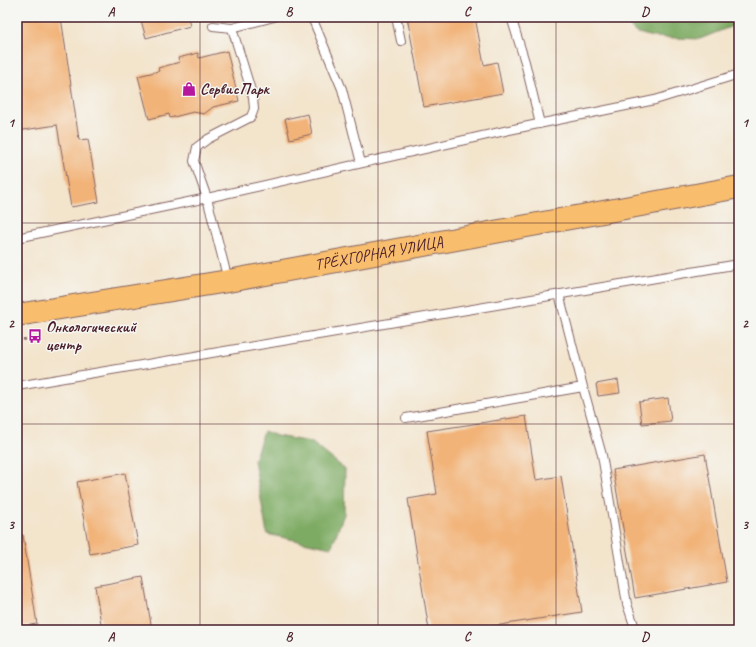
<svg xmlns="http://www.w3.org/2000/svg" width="756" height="647" font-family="Caveat,sans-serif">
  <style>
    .forest { fill: #7eab64; stroke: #646548 }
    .building { fill: #f2b378 }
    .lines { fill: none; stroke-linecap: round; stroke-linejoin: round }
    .lane-casing { stroke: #856463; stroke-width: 10 }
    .highway-casing { stroke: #856463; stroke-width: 24 }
    .path { stroke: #856463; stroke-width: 2.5; stroke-dasharray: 3 3; stroke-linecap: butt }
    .lane { stroke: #fff; stroke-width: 8 }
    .highway { stroke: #f9be6d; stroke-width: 22 }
    .grid { fill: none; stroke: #4a1f2b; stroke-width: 1; stroke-opacity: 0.55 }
    .labels { text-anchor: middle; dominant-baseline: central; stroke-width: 3; stroke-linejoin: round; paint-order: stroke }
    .poi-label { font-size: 16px; font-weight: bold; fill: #4a1f2b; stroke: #f6f6f2; text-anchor: start }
    .street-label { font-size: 16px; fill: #4a1f2b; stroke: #f6f6f2 }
    .neatline { fill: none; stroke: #4a1f2b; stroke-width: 1.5 }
    .grid-label { font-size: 13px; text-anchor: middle; font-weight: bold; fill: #4a1f2b }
  </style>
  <rect width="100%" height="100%" fill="#f6f6f2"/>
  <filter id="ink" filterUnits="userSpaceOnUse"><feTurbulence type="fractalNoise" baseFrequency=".025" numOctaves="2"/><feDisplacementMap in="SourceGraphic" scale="8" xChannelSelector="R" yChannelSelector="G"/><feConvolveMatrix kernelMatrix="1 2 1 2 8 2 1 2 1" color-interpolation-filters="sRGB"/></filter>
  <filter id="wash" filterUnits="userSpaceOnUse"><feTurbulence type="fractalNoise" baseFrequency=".012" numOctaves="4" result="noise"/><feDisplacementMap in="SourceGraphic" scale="16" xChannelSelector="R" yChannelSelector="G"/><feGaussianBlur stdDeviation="0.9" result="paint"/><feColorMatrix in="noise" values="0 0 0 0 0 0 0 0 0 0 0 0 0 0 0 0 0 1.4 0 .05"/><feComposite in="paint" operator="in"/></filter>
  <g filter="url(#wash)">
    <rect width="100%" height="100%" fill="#f3e4cc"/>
    <!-- forest -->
    <path class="forest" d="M 624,17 L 739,17 L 739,20 L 735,25 L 700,39 L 652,37 L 635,32 L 626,23 Z
      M 264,431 L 277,436 L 311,442 L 345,469 L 344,514 L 331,548 L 267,534 L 254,460 Z"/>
    <g id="blocks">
      <!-- building -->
      <path class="building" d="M 17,17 L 61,17 L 79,140 L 88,139 L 99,202 L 71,207 L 57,125 L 17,131 Z
        M 140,17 L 188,17 L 190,26 L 146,38 Z
        M 407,17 L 475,17 L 484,65 L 497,62 L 503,93 L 424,107 Z
        M 227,51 L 239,101 L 213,107 L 204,114 L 193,112 L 170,118 L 169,114 L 149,119 L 138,76 L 159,71 L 158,68 L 180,62 L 178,58 L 198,53 L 199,58 Z
        M 308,114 L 312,134 L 290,139 L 285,119 Z
        M 618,380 L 620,393 L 598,396 L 596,384 Z
        M 668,398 L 671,421 L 642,424 L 639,402 Z
        M 526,416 L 536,480 L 561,476 L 582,612 L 469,630 L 429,630 L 408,499 L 437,494 L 427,431 Z
        M 705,454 L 727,582 L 635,598 L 613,470 Z
        M 125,473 L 138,545 L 90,554 L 77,482 Z
        M 17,535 L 23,535 L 37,624 L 17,627 Z
        M 143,577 L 152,630 L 102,630 L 95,586 Z"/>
    </g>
  </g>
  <g filter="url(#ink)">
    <use href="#blocks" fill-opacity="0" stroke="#856463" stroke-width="1"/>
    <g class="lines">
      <defs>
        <path id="lane" d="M 308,17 L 313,20 L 342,89 L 361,163
          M 396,17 L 401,41
          M 511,17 L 525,62 L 540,124
          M 213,26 L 232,28 L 253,97 L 254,109 L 251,117 L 208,139 L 197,147 L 194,161 L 207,198 L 228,280
          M 232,28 L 274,17
          M 17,238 L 207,198 L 509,130 L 655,100 L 739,74
          M 559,294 L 583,387 L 602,455 L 627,604 L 634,625 L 638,630
          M 17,386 L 739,264
          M 406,418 L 583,387"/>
        <g id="highway">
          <path id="s1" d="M 17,315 L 228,281 L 739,187"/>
        </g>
      </defs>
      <!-- lane casing -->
      <use href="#lane" class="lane-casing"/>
      <!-- highway casing -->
      <use href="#highway" class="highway-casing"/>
      <!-- path -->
      <path class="path" d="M 17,339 L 38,340"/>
      <!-- lane -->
      <use href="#lane" class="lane"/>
      <!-- highway -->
      <use href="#highway" class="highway"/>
    </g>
  </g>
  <!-- grid -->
  <path class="grid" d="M 200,17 L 200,630M 378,17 L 378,630M 556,17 L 556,630M 17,223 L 739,223M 17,424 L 739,424"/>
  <!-- icons -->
  <defs>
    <symbol id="shop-bare" viewBox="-9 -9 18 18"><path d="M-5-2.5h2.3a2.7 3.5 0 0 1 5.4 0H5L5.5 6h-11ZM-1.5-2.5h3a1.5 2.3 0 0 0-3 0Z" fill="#b5179e" stroke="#f6f6f2" stroke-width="2.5" paint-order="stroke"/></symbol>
    <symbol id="bus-bare" viewBox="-9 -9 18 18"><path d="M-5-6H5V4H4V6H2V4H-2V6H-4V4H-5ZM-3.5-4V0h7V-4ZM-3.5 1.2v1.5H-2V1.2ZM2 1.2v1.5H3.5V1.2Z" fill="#b5179e" stroke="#f6f6f2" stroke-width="2.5" paint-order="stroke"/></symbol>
  </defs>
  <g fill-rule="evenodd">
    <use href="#shop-bare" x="179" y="79" width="20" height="20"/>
    <use href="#bus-bare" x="25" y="326" width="20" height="20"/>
  </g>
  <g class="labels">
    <!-- poi labels -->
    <g class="poi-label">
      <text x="200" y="89">СервисПарк</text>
      <text x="46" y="327">Онкологический<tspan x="46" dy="18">центр</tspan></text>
    </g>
    <!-- street labels -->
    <g class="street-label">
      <text stroke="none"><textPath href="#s1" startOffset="367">ТРЁХГОРНАЯ УЛИЦА</textPath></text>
    </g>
  </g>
  <!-- margin -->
  <rect width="756" height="647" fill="none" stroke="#f6f6f2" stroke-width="44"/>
  <rect x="22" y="22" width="712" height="603" class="neatline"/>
  <g class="grid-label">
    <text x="111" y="16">A</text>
    <text x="289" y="16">B</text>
    <text x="467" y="16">C</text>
    <text x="645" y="16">D</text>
    <text x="11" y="127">1</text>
    <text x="745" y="127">1</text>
    <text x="11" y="328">2</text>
    <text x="745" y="328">2</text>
    <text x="11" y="529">3</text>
    <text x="745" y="529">3</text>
    <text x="111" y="641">A</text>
    <text x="289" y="641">B</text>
    <text x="467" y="641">C</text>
    <text x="645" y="641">D</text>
  </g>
</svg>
